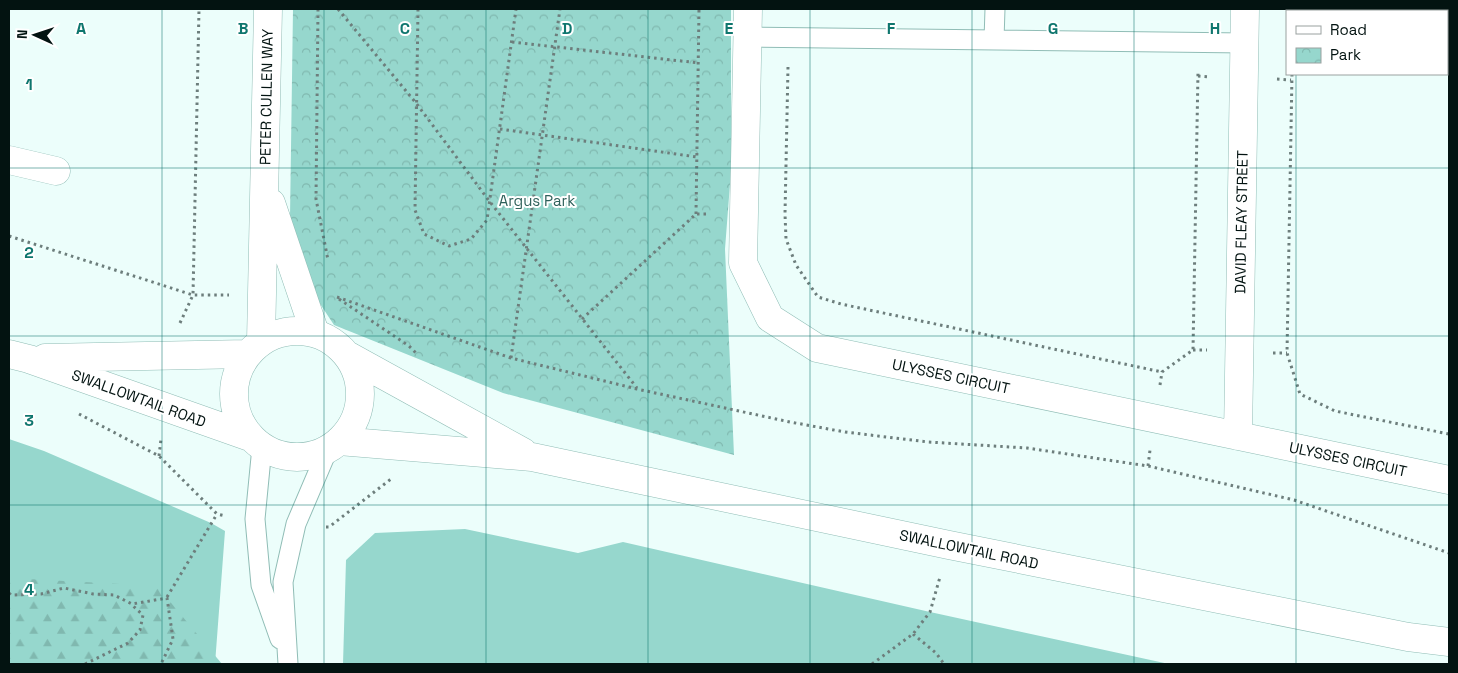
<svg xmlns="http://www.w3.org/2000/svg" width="1458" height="673" font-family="'Space Grotesk',sans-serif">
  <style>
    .green { fill: #96d7cd }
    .forest { fill: url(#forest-firs) }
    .park { fill: url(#park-crowns) }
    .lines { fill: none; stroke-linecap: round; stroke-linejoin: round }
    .lane-casing { stroke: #90bdb6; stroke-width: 21 }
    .street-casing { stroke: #90bdb6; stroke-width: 29 }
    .secondary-casing { stroke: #90bdb6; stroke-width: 29 }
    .path { stroke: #6d7e7c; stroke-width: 3; stroke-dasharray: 2.5 4; stroke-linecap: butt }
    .lane { stroke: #fff; stroke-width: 19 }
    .street { stroke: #fff; stroke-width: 28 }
    .secondary { stroke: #fff; stroke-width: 28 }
    .grid { fill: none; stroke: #0f766e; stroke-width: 1; stroke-opacity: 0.55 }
    .labels { text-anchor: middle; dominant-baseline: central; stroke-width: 4; stroke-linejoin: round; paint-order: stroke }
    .street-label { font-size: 15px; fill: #031311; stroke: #fff }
    .park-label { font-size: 15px; fill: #2f615b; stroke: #fff }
    .grid-label { font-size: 16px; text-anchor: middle; font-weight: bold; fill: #0f766e; stroke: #fff; stroke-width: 4; stroke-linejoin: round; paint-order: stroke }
  </style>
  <defs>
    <pattern id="forest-firs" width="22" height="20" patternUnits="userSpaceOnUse" patternTransform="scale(1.25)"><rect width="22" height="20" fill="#96d7cd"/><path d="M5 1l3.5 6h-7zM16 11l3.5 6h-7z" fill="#80b8af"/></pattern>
    <pattern id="park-crowns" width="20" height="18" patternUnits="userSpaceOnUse" patternTransform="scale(1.25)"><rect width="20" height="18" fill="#96d7cd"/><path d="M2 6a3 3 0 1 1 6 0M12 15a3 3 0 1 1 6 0" fill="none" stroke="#80b8af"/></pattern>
  </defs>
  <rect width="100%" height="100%" fill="#ecfefb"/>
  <!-- green -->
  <path class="green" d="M 9,439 L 44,451 L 211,523 L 225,531 L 215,664 L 9,664 Z
    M 465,529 L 578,553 L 623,542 L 930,612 L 1169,664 L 343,664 L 346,560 L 375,533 Z"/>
  <!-- forest -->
  <path class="forest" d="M 9,578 L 157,586 L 222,664 L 9,664 Z"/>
  <!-- park -->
  <path class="park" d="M 293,9 L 731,9 L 731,171 L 725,249 L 734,455 L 503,393 L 334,325 L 299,272 L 290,217 Z"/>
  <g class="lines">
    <defs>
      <path id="lane" d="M 747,37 L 1245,43
        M 994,40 L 995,9
        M 262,447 L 255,519 L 261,585 L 280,639
        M 288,664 L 283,582 L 296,524 L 328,449"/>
      <path id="street" d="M 748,9 L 743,263 L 770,318 L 817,348 L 1449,480
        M 9,160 L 56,171
        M 271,203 L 315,333
        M 261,341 L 268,9
        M 1238,436 L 1245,9"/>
      <path id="secondary" d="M234 394a63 63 0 1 1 126 0a63 63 0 1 1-126 0Z
        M 9,354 L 29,359 L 250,437
        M 347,355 L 523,452
        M 45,358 L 247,354
        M 339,441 L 532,457 L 949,545 L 1408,637 L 1449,642"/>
    </defs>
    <!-- lane casing -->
    <use href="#lane" class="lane-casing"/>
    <!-- street casing -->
    <use href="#street" class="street-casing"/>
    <!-- secondary casing -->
    <use href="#secondary" class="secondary-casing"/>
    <!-- path -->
    <path class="path" d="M 318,9 L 316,199 L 328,260
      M 338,9 L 416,103 L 490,202 L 637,388
      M 418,9 L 415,210 L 424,234 L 449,246 L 471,239 L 487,220 L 516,9
      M 1323,9 L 1323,11
      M 1447,39 L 1449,39
      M 512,42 L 699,63
      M 788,67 L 785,214 L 786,239 L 796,265 L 818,297 L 841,304 L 1162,372
      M 1292,74 L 1287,353 L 1300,394 L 1335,411 L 1449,434
      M 1198,76 L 1210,77
      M 1277,79 L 1291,80
      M 500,129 L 697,157
      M 696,214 L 699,9
      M 9,236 L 193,295 L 229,295
      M 337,297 L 511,358 L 637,389 L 790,422 L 845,432 L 928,442 L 1027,448 L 1148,466 L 1294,500 L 1449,553
      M 339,299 L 409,346 L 416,353
      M 582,319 L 696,214 L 710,214
      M 180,323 L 193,295 L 199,9
      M 1193,350 L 1207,350
      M 1273,353 L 1287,353
      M 511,358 L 560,9
      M 1160,385 L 1162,372 L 1193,350 L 1198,72
      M 79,414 L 159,456 L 217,514 L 226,516
      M 159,456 L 161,439
      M 1148,466 L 1150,450
      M 326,527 L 329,527 L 391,479
      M 9,593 L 11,595 L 41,594 L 64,588 L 93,594 L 114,595 L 132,604 L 167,598 L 173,639 L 161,664
      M 167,597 L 217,514
      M 913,634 L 936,653 L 944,664
      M 85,664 L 128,643 L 140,630 L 143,615 L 132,605
      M 872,664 L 913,634 L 930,612 L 940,577"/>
    <!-- lane -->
    <use href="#lane" class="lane"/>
    <!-- street -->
    <use href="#street" class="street"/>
    <!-- secondary -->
    <use href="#secondary" class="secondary"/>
  </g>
  <!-- grid -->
  <path class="grid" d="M 162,9 L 162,664M 324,9 L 324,664M 486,9 L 486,664M 648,9 L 648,664M 810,9 L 810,664M 972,9 L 972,664M 1134,9 L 1134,664M 1296,9 L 1296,11M 1296,74 L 1296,664M 9,168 L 1449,168M 9,336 L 1449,336M 9,505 L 1449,505"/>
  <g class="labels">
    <!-- street labels -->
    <g class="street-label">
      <text transform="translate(266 97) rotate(-89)">PETER CULLEN WAY</text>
      <text transform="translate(1241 222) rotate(-89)">DAVID FLEAY STREET</text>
      <text transform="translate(951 376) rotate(12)">ULYSSES CIRCUIT</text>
      <text transform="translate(139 398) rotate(20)">SWALLOWTAIL ROAD</text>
      <text transform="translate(1348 459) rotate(12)">ULYSSES CIRCUIT</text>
      <text transform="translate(969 549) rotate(12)">SWALLOWTAIL ROAD</text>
    </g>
    <!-- park labels -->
    <g class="park-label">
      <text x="537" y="200">Argus Park</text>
    </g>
  </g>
  <g class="grid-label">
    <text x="81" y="34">A</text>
    <text x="243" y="34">B</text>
    <text x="405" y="34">C</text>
    <text x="567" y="34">D</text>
    <text x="729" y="34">E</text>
    <text x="891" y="34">F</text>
    <text x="1053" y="34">G</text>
    <text x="1215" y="34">H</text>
    <text x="29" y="90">1</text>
    <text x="29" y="258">2</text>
    <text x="29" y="426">3</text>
    <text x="29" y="595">4</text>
  </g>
  <!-- border -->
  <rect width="1458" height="673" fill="none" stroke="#031311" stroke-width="20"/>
  <!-- legend -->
  <rect x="1286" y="10" width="162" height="65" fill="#ffffff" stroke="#9aa1a0"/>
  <rect x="1296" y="26" width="25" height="8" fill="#ffffff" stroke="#9aa1a0"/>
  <text x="1330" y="35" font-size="15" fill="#031311">Road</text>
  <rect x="1296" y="48" width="25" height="15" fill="url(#park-crowns)" stroke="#9aa1a0"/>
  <text x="1330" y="60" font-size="15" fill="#031311">Park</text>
  <!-- north arrow -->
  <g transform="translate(35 35) rotate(273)" stroke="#ffffff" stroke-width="4" paint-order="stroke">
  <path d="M0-4L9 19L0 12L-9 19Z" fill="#031311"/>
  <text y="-8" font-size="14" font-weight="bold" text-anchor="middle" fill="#031311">N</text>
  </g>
</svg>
